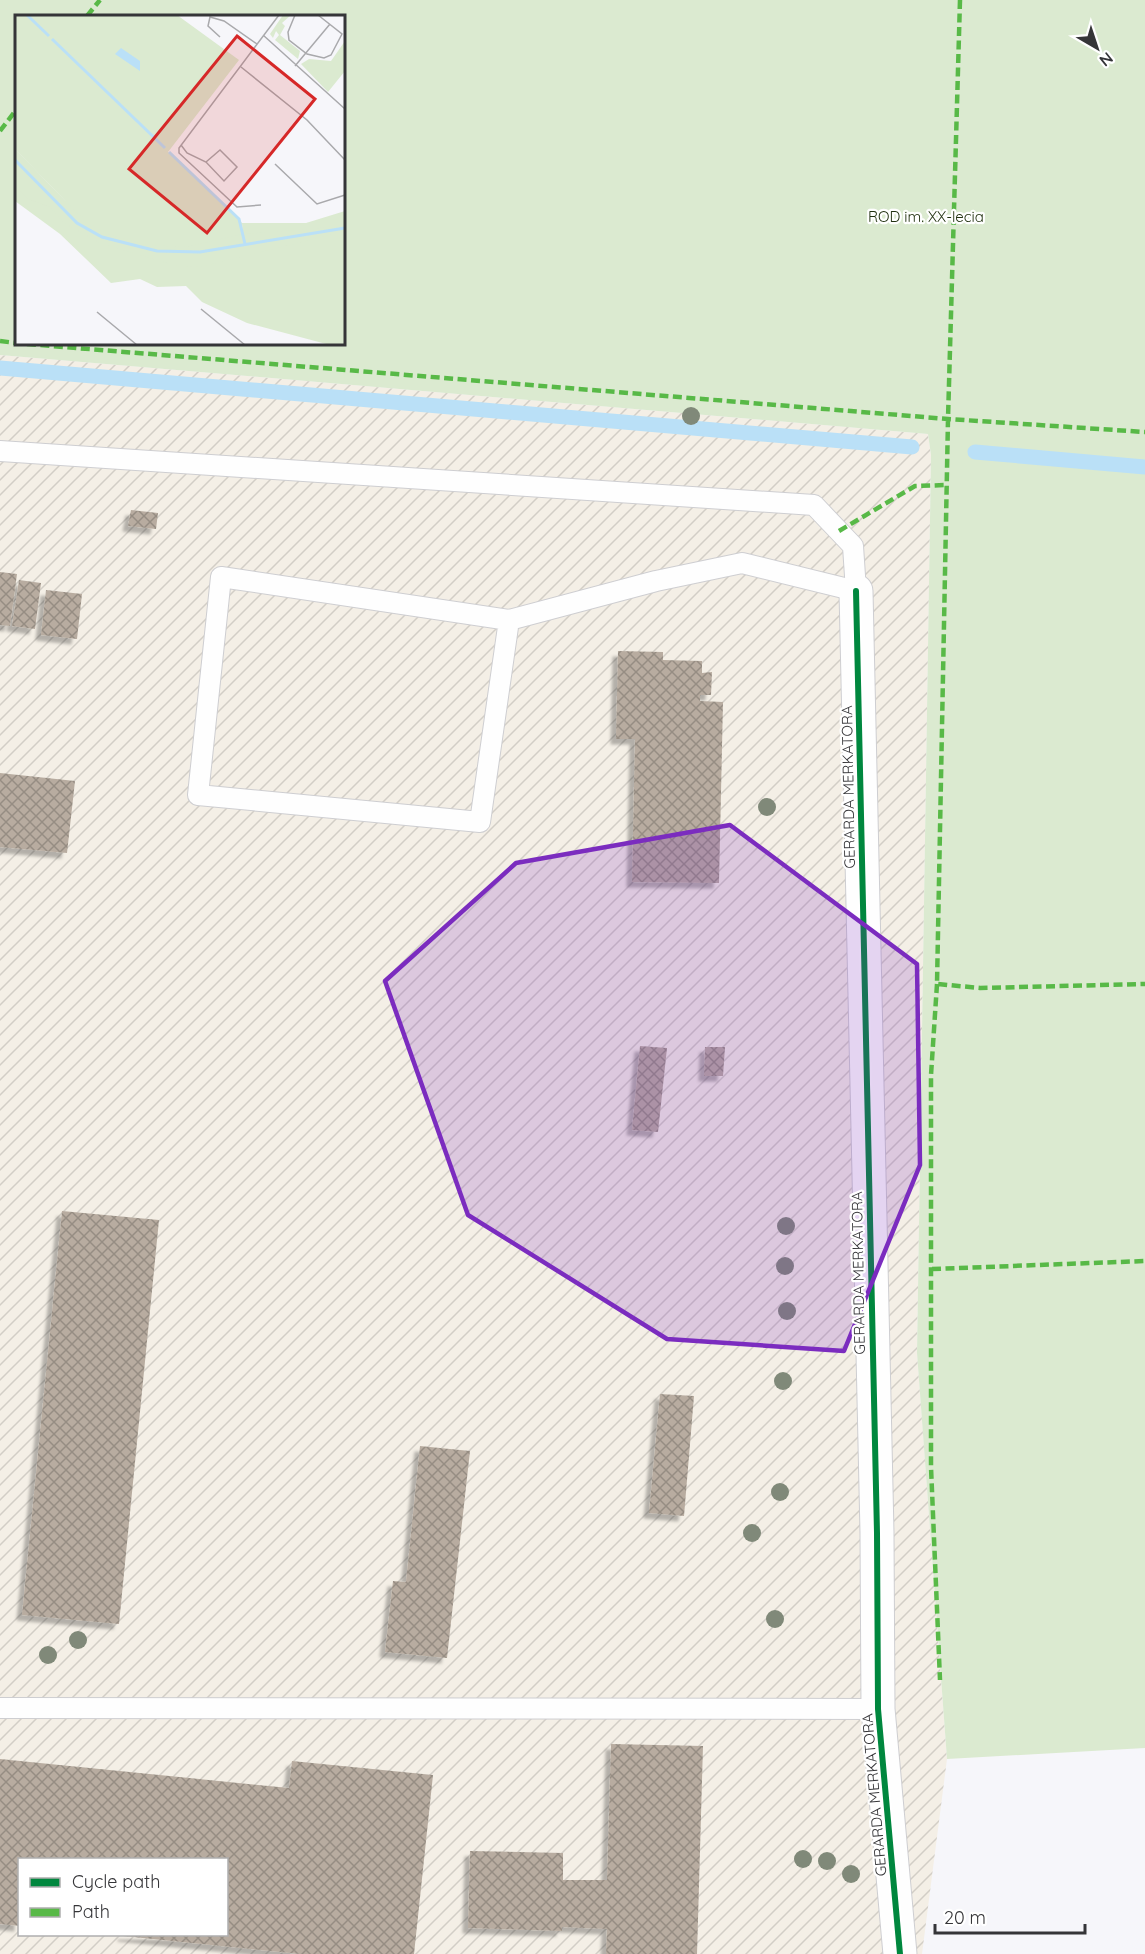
<svg xmlns="http://www.w3.org/2000/svg" width="1145" height="1954" font-family="Quicksand,sans-serif">
  <style>
    .industrial { fill: url(#industrial-furrows); fill-rule: evenodd }
    .garden { fill: #dbead0; fill-rule: evenodd }
    .lines { fill: none; stroke-linecap: round; stroke-linejoin: round }
    .stream { stroke: #bae0f7; stroke-width: 15 }
    .building { fill: url(#building-cross-hatch); filter: url(#shadow) }
    .service-casing { stroke: #ceced1; stroke-width: 22 }
    .minor-casing { stroke: #ceced1; stroke-width: 35 }
    .service { stroke: #fefefe; stroke-width: 20 }
    .minor { stroke: #fefefe; stroke-width: 33 }
    .quiet { stroke: #58b947; stroke-width: 4.5; stroke-dasharray: 9 4.5; stroke-linecap: butt }
    .cycleway-casing { stroke: #fff; stroke-width: 10 }
    .cycleway { stroke: #00873e; stroke-width: 6 }
    .tree { fill: #808979 }
    .marked { fill: #7b2cbf; fill-opacity: 0.2; stroke: #7b2cbf; stroke-width: 4.5; stroke-linejoin: round }
    .labels { text-anchor: middle; dominant-baseline: central; stroke-width: 4.5; stroke-linejoin: round; paint-order: stroke }
    .park-label { font-size: 15px; fill: #20300f; stroke: #fff }
    .street-label { font-size: 15px; fill: #353538; stroke: #fff }
    .inset-river { fill: none; stroke: #bae0f7; stroke-width: 3 }
    .inset-road { fill: none; stroke: #a9a9ac; stroke-width: 1.5 }
    .view { fill: #d62828; fill-opacity: 0.15; stroke: #d62828; stroke-width: 3 }
    .inset-edge { fill: none; stroke: #353538; stroke-width: 3 }
  </style>
  <defs>
    <pattern id="industrial-furrows" width="10" height="10" patternUnits="userSpaceOnUse" patternTransform="scale(1.5)"><rect width="10" height="10" fill="#f4efe6"/><path d="M-1 1l2-2M0 10L10 0M9 11l2-2" fill="none" stroke="#d2cec6"/></pattern>
    <pattern id="building-cross-hatch" width="8" height="8" patternUnits="userSpaceOnUse" patternTransform="scale(1.5)"><rect width="8" height="8" fill="#b8aca0"/><path d="M0 0l8 8M0 8l8-8" fill="none" stroke="#968d83"/></pattern>
    <filter id="shadow"><feDropShadow dx="-5.5" dy="5.5" stdDeviation="1.5" flood-color="#0004"/></filter>
  </defs>
  <rect width="100%" height="100%" fill="#f6f6fa"/>
  <!-- industrial -->
  <path class="industrial" d="M 0,355 L 928,434 L 931,455 L 917,1353 L 947,1759 L 922,1954 L 0,1954 ZM 20,1860 L 226,1860 L 226,1934 L 20,1934 Z"/>
  <!-- garden -->
  <path class="garden" d="M 0,0 L 1145,0 L 1145,1748 L 947,1759 L 917,1353 L 931,455 L 928,434 L 0,355 ZM 16,16 L 344,16 L 344,344 L 16,344 Z"/>
  <g class="lines">
    <!-- stream -->
    <path class="stream" d="M 0,368 L 912,447
      M 975,452 L 1145,467"/>
  </g>
  <!-- building -->
  <path class="building" d="M 131,510 L 158,513 L 156,529 L 128,526 Z
    M 0,572 L 17,574 L 10,626 L 0,625 Z
    M 19,580 L 41,583 L 35,629 L 12,626 Z
    M 46,590 L 82,594 L 77,639 L 41,635 Z
    M 618,651 L 663,652 L 663,660 L 702,661 L 702,673 L 712,672 L 711,695 L 700,695 L 700,701 L 723,702 L 719,883 L 632,882 L 635,739 L 616,739 Z
    M 0,773 L 75,781 L 67,853 L 0,847 Z
    M 640,1046 L 667,1048 L 658,1132 L 632,1130 Z
    M 705,1047 L 725,1047 L 723,1076 L 704,1076 Z
    M 62,1211 L 159,1220 L 119,1624 L 22,1615 Z
    M 660,1394 L 694,1396 L 684,1516 L 649,1513 Z
    M 420,1446 L 470,1451 L 447,1658 L 385,1652 L 393,1581 L 406,1582 Z
    M 611,1744 L 703,1746 L 697,1954 L 606,1954 L 607,1929 L 562,1927 L 562,1931 L 468,1928 L 470,1851 L 563,1853 L 563,1880 L 607,1880 Z
    M 0,1759 L 289,1788 L 292,1761 L 433,1775 L 414,1954 L 300,1954 L 123,1936 L 123,1934 L 226,1934 L 226,1860 L 20,1860 L 20,1926 L 0,1924 Z"/>
  <g class="lines">
    <defs>
      <path id="service" d="M 0,451 L 814,505 L 853,546 L 856,591 L 742,563 L 656,581 L 509,620 L 221,577 L 198,795 L 480,822 L 509,620
        M 0,1708 L 878,1709"/>
      <path id="minor" d="M 856,591 L 877,1533 L 878,1709 L 900,1954"/>
    </defs>
    <!-- service casing -->
    <use href="#service" class="service-casing"/>
    <!-- minor casing -->
    <use href="#minor" class="minor-casing"/>
    <!-- service -->
    <use href="#service" class="service"/>
    <!-- minor -->
    <use href="#minor" class="minor"/>
    <!-- quiet -->
    <path class="quiet" d="M 960,0 L 948,419 L 937,984 L 980,988 L 1145,984
      M 87,16 L 100,0
      M 0,131 L 16,110
      M 0,341 L 16,343
      M 27,344 L 948,419 L 1145,432
      M 839,531 L 915,486 L 947,485
      M 937,984 L 931,1075 L 931,1467 L 940,1680
      M 932,1269 L 1145,1261"/>
    <defs>
      <path id="cycleway" d="M 856,591 L 877,1533 L 878,1709 L 900,1954"/>
    </defs>
    <!-- cycleway casing -->
    <use href="#cycleway" class="cycleway-casing"/>
    <!-- cycleway -->
    <use href="#cycleway" class="cycleway"/>
  </g>
  <!-- trees -->
  <g class="tree">
    <circle cx="691" cy="416" r="9"/>
    <circle cx="767" cy="807" r="9"/>
    <circle cx="786" cy="1226" r="9"/>
    <circle cx="785" cy="1266" r="9"/>
    <circle cx="787" cy="1311" r="9"/>
    <circle cx="783" cy="1381" r="9"/>
    <circle cx="780" cy="1492" r="9"/>
    <circle cx="752" cy="1533" r="9"/>
    <circle cx="775" cy="1619" r="9"/>
    <circle cx="78" cy="1640" r="9"/>
    <circle cx="48" cy="1655" r="9"/>
    <circle cx="803" cy="1859" r="9"/>
    <circle cx="827" cy="1861" r="9"/>
    <circle cx="851" cy="1874" r="9"/>
  </g>
  <!-- marked area -->
  <path class="marked" d="M 730,825 L 917,964 L 920,1165 L 844,1351 L 667,1339 L 468,1215 L 385,981 L 516,863 Z"/>
  <g class="labels">
    <!-- park labels -->
    <g class="park-label">
      <text x="926" y="216">ROD im. XX-lecia</text>
    </g>
    <!-- street labels -->
    <g class="street-label">
      <text transform="translate(848 787) rotate(-91)">GERARDA MERKATORA</text>
      <text transform="translate(858 1273) rotate(-91)">GERARDA MERKATORA</text>
      <text transform="translate(874 1795) rotate(-95)">GERARDA MERKATORA</text>
    </g>
  </g>
  <!-- overview -->
  <g transform="translate(15 15)">
    <rect width="330" height="330" fill="#f6f6fa"/>
    <path d="M 268,0 L 276,0 L 267,8 L 270,11 L 265,20 L 285,36 L 283,44 L 260,25 L 264,20 L 261,16 L 258,23 L 255,19 ZM 330,26 L 330,56 L 313,77 L 286,49 L 294,44 L 316,46 ZM 0,134 L 50,186 L 228,219 L 227,208 L 291,208 L 330,196 L 330,330 L 315,330 L 232,308 L 187,287 L 171,271 L 142,272 L 125,264 L 96,268 L 45,219 L 0,186 Z" fill="#dbead0"/>
    <path d="M 0,134 L 63,199 L 93,216 L 133,229 L 170,232 L 229,219 L 317,212 L 319,219 L 185,252 L 162,251 L 85,228 L 49,208 L 35,192 L 13,184 L 0,171 Z" fill="#dbead0"/>
    <path d="M 0,0 L 162,0 L 224,45 L 153,137 L 227,208 L 228,219 L 170,232 L 131,230 L 90,218 L 63,199 L 0,134 Z" fill="#dbead0"/>
    <path d="M 106,33 L 125,46 L 125,56 L 100,39 Z" fill="#bae0f7"/>
    <path class="inset-river" d="M 12,0 L 34,21M 37,24 L 150,133M 154,137 L 224,204 L 230,229M 0,145 L 62,208 L 87,222 L 142,236 L 185,237 L 330,213"/>
    <path class="inset-road" d="M 280,0 L 273,17 L 274,25 L 292,39 L 309,43 L 316,40 L 327,19 L 303,0M 248,20 L 330,94M 205,22 L 193,11 L 195,2 L 209,6 L 242,29M 280,51 L 315,9M 226,52 L 292,105 L 330,145M 166,130 L 172,138 L 191,147 L 209,166 L 222,152 L 205,135 L 191,147M 260,149 L 302,189 L 330,180M 246,190 L 222,192 L 164,138 L 164,133 L 264,0M 186,294 L 230,330M 82,297 L 122,330"/>
    <path class="view" d="M 222,21 L 300,84 L 192,218 L 114,154 Z"/>
    <rect width="330" height="330" class="inset-edge"/>
  </g>
  <!-- legend -->
  <rect x="18" y="1858" width="210" height="78" fill="#ffffff" stroke="#aeaeaf" stroke-width="1.5"/>
  <rect x="30" y="1878" width="30" height="9" fill="#00873e" stroke="#aeaeaf" stroke-width="1.5"/>
  <text x="72" y="1888" font-size="18" fill="#353538">Cycle path</text>
  <rect x="30" y="1908" width="30" height="9" fill="#58b947" stroke="#aeaeaf" stroke-width="1.5"/>
  <text x="72" y="1918" font-size="18" fill="#353538">Path</text>
  <!-- north arrow -->
  <g transform="translate(1097 48) rotate(141)" stroke="#ffffff" stroke-width="4.5" paint-order="stroke">
  <path d="M0-4.5L10 22L0 15L-10 22Z" fill="#353538"/>
  <text y="-9" font-size="16" font-weight="bold" text-anchor="middle" fill="#353538">N</text>
  </g>
  <!-- scale -->
  <path d="M935 1924v9h150v-9" fill="none" stroke="#353538" stroke-width="3"/>
  <text x="944" y="1924" font-size="18" fill="#353538" stroke="#ffffff" stroke-width="4.5" paint-order="stroke">20 m</text>
</svg>
